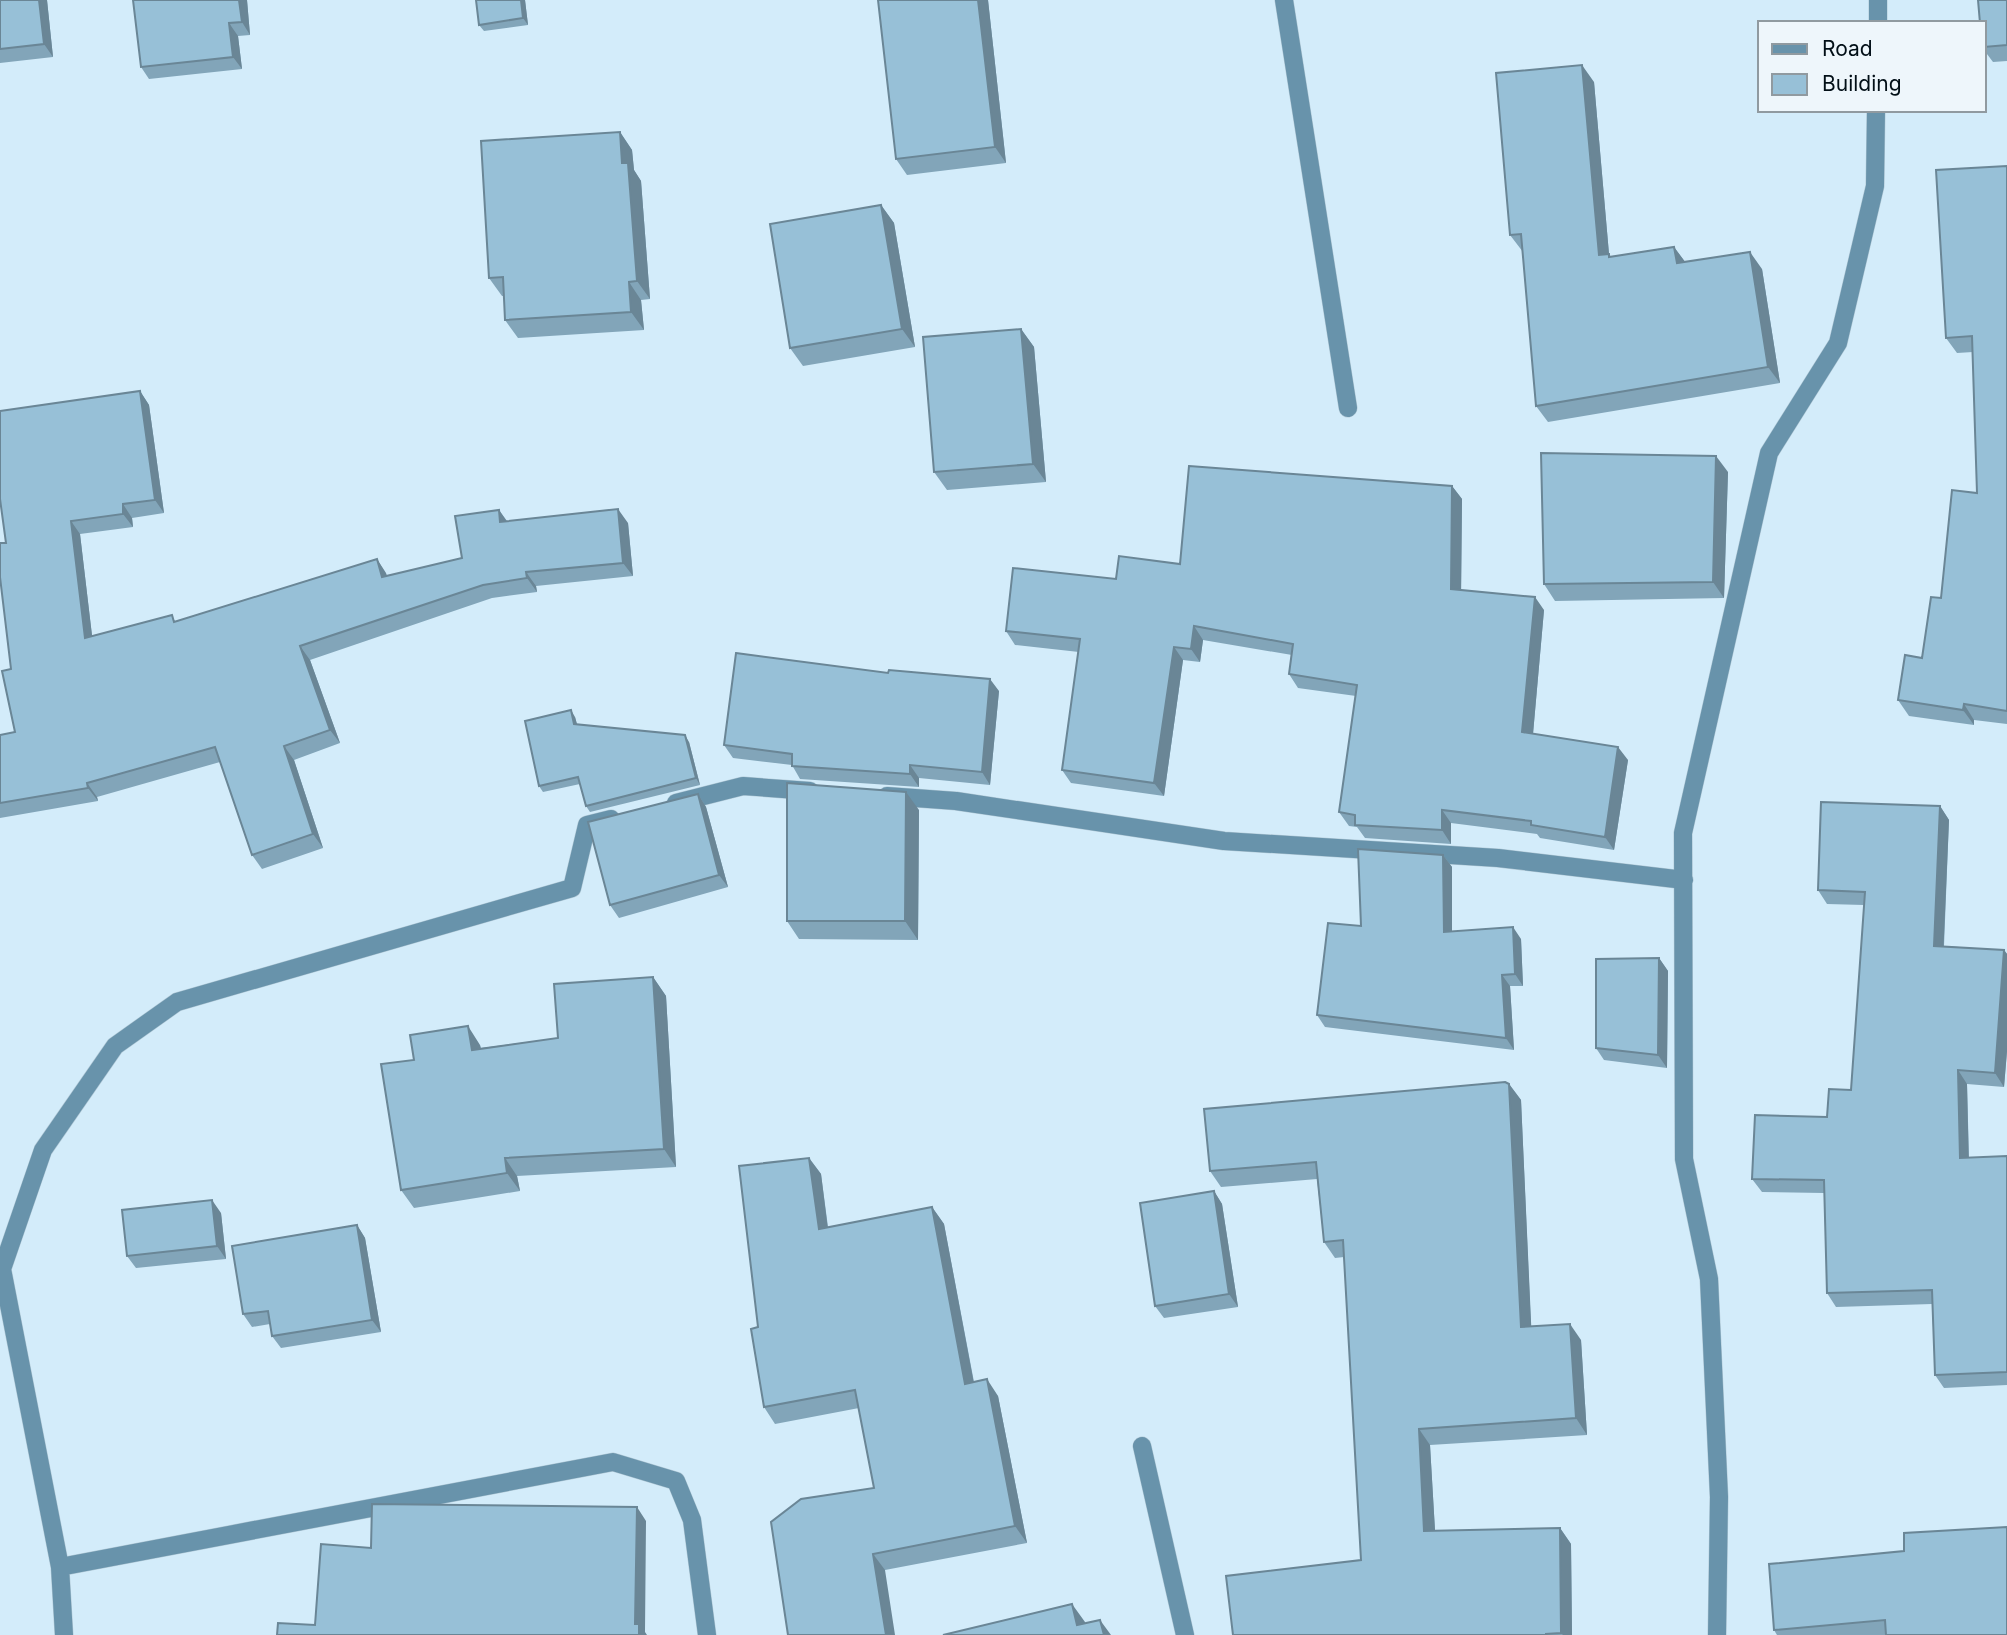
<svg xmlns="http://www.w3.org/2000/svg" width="2007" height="1635" font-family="Inter,sans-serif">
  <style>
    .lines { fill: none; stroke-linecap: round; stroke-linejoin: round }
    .street-casing { stroke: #b2c9d6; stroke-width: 19 }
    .street { stroke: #6893ab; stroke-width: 18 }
    .wall { fill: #82a5b9 }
    .shaded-wall { fill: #6a8696 }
    .building { fill: #97c0d7; stroke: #6a8696; stroke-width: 2 }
  </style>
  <rect width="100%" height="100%" fill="#d3ecfa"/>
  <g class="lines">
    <defs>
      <path id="street" d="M 1284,0 L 1348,408
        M 1878,23 L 1878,0
        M 887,796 L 956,801 L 1224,841 L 1498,858 L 1684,880
        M 676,803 L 743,786 L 810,791
        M 1142,1446 L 1185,1635
        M 60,1567 L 613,1462 L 676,1481 L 692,1520 L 707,1635
        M 64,1635 L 60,1567 L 2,1269 L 43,1150 L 115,1046 L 177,1002 L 572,888 L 587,825 L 611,819
        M 1717,1635 L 1719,1497 L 1709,1279 L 1684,1159 L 1683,833 L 1769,453 L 1838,343 L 1875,186 L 1876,110"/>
    </defs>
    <!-- street casing -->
    <use href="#street" class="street-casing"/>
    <!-- street -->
    <use href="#street" class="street"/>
  </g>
  <!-- wall -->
  <path class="wall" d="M 0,0 L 47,0 L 53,57 L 0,63 Z
    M 133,0 L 247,0 L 250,35 L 238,36 L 242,69 L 149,79 L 141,67 Z
    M 525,0 L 528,25 L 484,31 L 479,25 Z
    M 988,0 L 1006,163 L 907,175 L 896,159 Z
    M 2007,0 L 2007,61 L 1993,62 L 1984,50 L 1984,23 Z
    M 1594,82 L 1609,254 L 1611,257 L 1674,247 L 1685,262 L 1762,269 L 1780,383 L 1548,422 L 1536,406 L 1523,252 L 1510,235 Z
    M 620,132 L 632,150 L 634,170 L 641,181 L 650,299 L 641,300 L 644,330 L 518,338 L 505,320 L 504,296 L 502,296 L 489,278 Z
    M 2007,166 L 2007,724 L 1974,720 L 1974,725 L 1909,716 L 1898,700 L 1922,658 L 1941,598 L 1977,493 L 1973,352 L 1957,353 L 1946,338 Z
    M 881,205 L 894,223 L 915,347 L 803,366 L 790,348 Z
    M 1021,329 L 1034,347 L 1046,482 L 947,490 L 934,472 Z
    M 140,391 L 149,405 L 164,513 L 132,518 L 133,527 L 80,534 L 92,636 L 177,621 L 377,559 L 387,576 L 462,558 L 499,510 L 507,521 L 628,523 L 633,576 L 536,586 L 537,592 L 492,598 L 310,660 L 340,743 L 294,760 L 323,848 L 262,869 L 252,855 L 220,762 L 97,797 L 98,801 L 0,818 L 0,735 L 15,732 L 11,669 L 6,543 Z
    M 1728,472 L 1724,598 L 1555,601 L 1544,584 Z
    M 1452,486 L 1462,499 L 1461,590 L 1544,610 L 1533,734 L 1628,760 L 1614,850 L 1540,838 L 1537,834 L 1451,823 L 1451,844 L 1365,838 L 1357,827 L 1349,826 L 1339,812 L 1356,696 L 1298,688 L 1289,674 L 1292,655 L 1203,640 L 1200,662 L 1183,660 L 1164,796 L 1071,783 L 1062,770 L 1079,652 L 1015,645 L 1006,631 L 1180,564 Z
    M 999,691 L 990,785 L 919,778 L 919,787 L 800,779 L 792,765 L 733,758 L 724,745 Z
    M 575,717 L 577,725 L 689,742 L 700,785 L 590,812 L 586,806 L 580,784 L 543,792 L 539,786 Z
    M 698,794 L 706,807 L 728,887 L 619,918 L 610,905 Z
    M 1940,806 L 1949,820 L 1944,946 L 2004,950 L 2007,954 L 2007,1051 L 2004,1087 L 1967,1084 L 1969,1158 L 2007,1156 L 2007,1385 L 1944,1388 L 1935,1375 L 1932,1304 L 1836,1307 L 1827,1293 L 1824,1193 L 1762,1192 L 1752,1179 L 1827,1117 L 1851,1090 L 1864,905 L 1827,904 L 1818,890 Z
    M 919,810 L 918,940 L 799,939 L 787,921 Z
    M 1443,855 L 1452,867 L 1452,931 L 1521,939 L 1523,986 L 1510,986 L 1514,1050 L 1325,1027 L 1317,1015 L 1361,926 Z
    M 1659,958 L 1668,971 L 1667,1068 L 1604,1060 L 1596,1048 Z
    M 653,977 L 666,996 L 676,1167 L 517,1176 L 520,1191 L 414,1208 L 401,1190 L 414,1060 L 480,1045 L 481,1048 L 558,1038 Z
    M 1509,1084 L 1521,1100 L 1531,1327 L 1581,1340 L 1587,1435 L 1430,1445 L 1435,1531 L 1560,1528 L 1571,1544 L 1572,1635 L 1233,1635 L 1361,1560 L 1344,1257 L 1335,1258 L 1324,1242 L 1317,1179 L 1221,1187 L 1210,1171 Z
    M 809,1158 L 821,1174 L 828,1227 L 932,1207 L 944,1224 L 974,1382 L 998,1396 L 1027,1543 L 885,1570 L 788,1635 L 874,1488 L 859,1408 L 775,1424 L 764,1407 L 758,1327 Z
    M 1214,1191 L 1222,1204 L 1238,1307 L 1164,1318 L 1155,1306 Z
    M 221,1213 L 226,1259 L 136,1268 L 127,1256 Z
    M 357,1225 L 365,1238 L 381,1332 L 281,1348 L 272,1336 L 270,1324 L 252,1327 L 243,1314 Z
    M 1904,1551 L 2007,1635 L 1777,1635 L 1774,1630 Z"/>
  <!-- shaded-wall -->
  <path class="shaded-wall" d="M 39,0 L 47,0 L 53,57 L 44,44 Z
    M 239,0 L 247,0 L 250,35 L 242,22 Z
    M 521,0 L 525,0 L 528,25 L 523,18 Z
    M 978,0 L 988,0 L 1006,163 L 995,147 Z
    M 229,23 L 238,36 L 242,69 L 233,57 Z
    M 1582,65 L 1594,82 L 1609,254 L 1620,271 L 1599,255 Z
    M 620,132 L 632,150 L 634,170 L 641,181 L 650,299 L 637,281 L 622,163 Z
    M 881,205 L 894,223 L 915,347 L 902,329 Z
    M 1674,247 L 1686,263 L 1677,263 Z
    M 1750,252 L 1762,269 L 1780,383 L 1768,367 Z
    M 629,282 L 641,300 L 644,330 L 631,312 Z
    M 1021,329 L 1034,347 L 1046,482 L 1033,464 Z
    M 140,391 L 149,405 L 164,513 L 155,500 Z
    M 1716,456 L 1728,472 L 1724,598 L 1713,582 Z
    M 1452,486 L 1462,499 L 1461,603 L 1451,589 Z
    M 123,504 L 132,518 L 133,527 L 123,514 Z
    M 618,509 L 628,523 L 633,576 L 623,563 Z
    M 499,510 L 508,523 L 500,522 Z
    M 71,521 L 80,534 L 94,652 L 85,638 Z
    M 377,559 L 386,573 L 392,591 L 382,577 Z
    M 526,572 L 536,586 L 537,592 L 527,578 Z
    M 1535,597 L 1544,610 L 1532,745 L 1522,732 Z
    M 1194,626 L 1203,640 L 1200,662 L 1191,649 Z
    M 300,646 L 310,660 L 340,743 L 330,730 Z
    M 1174,647 L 1183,660 L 1164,796 L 1154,783 Z
    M 990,679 L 999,691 L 990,785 L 982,772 Z
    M 1964,704 L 1974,720 L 1974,725 L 1963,710 Z
    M 571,710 L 575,717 L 579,731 L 574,724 Z
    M 685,735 L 689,742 L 700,785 L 696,778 Z
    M 284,746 L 294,760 L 323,848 L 313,834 Z
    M 1618,747 L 1628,760 L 1614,850 L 1605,837 Z
    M 910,765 L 919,778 L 919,787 L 910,774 Z
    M 87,783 L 97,797 L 98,801 L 88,788 Z
    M 906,792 L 919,810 L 918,940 L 905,921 Z
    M 698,794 L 706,807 L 728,887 L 719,875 Z
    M 1940,806 L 1949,820 L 1943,959 L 1934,946 Z
    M 1442,810 L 1451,823 L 1451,844 L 1442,830 Z
    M 1443,855 L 1452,867 L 1452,944 L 1444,932 Z
    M 1513,927 L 1521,939 L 1523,986 L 1515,974 Z
    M 2004,950 L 2007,954 L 2007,1051 L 2004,1087 L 1995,1073 Z
    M 1659,958 L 1668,971 L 1667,1068 L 1658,1055 Z
    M 1502,975 L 1510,986 L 1514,1050 L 1506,1038 Z
    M 653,977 L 666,996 L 676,1167 L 664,1149 Z
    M 468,1026 L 480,1045 L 484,1068 L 472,1050 Z
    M 1958,1070 L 1967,1084 L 1969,1172 L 1960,1158 Z
    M 1509,1084 L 1521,1100 L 1532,1343 L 1521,1327 Z
    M 505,1158 L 517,1176 L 520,1191 L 507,1173 Z
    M 809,1158 L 821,1174 L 830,1246 L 819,1229 Z
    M 1214,1191 L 1222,1204 L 1238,1307 L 1229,1294 Z
    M 212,1200 L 221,1213 L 226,1259 L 217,1246 Z
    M 932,1207 L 944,1224 L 977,1400 L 965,1384 Z
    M 357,1225 L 365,1238 L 381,1332 L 372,1320 Z
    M 1570,1324 L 1581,1340 L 1587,1435 L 1576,1418 Z
    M 987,1379 L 998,1396 L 1027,1543 L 1015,1526 Z
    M 1419,1429 L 1430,1445 L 1436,1547 L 1424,1531 Z
    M 637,1507 L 646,1521 L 645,1632 L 647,1635 L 639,1635 L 635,1624 Z
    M 1560,1528 L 1571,1544 L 1572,1635 L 1563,1635 L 1561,1633 Z
    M 873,1554 L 885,1570 L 895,1635 L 886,1635 Z
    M 1072,1604 L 1085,1622 L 1088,1635 L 1077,1625 Z
    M 1100,1620 L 1111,1635 L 1104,1635 Z"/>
  <!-- building -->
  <path class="building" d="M 0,0 L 39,0 L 44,44 L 0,49 Z
    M 133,0 L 239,0 L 242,22 L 229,23 L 233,57 L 141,67 Z
    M 476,0 L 521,0 L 523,18 L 479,25 Z
    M 878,0 L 978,0 L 995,147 L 896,159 Z
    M 1978,0 L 2007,0 L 2007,45 L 1984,47 L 1984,23 L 1980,23 Z
    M 1582,65 L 1599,255 L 1609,254 L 1609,257 L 1674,247 L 1677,263 L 1750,252 L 1768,367 L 1536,406 L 1521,234 L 1510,235 L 1496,73 Z
    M 620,132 L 622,163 L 628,163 L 637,281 L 629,282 L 631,312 L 505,320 L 503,277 L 489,278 L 481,141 Z
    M 2007,166 L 2007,711 L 1964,704 L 1963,710 L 1898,700 L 1905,655 L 1922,658 L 1931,597 L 1941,598 L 1952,490 L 1977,493 L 1972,336 L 1946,338 L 1936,170 Z
    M 881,205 L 902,329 L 790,348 L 770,224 Z
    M 1021,329 L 1033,464 L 934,472 L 923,337 Z
    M 140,391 L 155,500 L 123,504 L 123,514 L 71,521 L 85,638 L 172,615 L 174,622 L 377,559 L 382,577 L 462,558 L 455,516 L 499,510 L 500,522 L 618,509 L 623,563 L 526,572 L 527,578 L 483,585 L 300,646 L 330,730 L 284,746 L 313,834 L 252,855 L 215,747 L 87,783 L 88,788 L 0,803 L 0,735 L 15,732 L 2,671 L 11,669 L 0,577 L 0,543 L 6,543 L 0,499 L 0,411 Z
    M 1541,453 L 1716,456 L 1713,582 L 1544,584 Z
    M 1189,466 L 1452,486 L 1451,589 L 1535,597 L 1522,732 L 1618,747 L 1605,837 L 1531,825 L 1531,821 L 1442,810 L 1442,830 L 1355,825 L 1355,815 L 1339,812 L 1357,685 L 1289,674 L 1293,644 L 1194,626 L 1191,649 L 1174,647 L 1154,783 L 1062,770 L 1080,639 L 1006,631 L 1013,568 L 1116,579 L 1119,556 L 1180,564 Z
    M 736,653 L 888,673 L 889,670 L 990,679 L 982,772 L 910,765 L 910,774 L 792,766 L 792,754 L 724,745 Z
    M 571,710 L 574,724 L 685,735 L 696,778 L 586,806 L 578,777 L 539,786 L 525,721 Z
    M 787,783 L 906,792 L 905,921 L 787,921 Z
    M 698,794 L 719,875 L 610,905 L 588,822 Z
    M 1821,802 L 1940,806 L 1934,946 L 2004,950 L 1995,1073 L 1958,1070 L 1960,1158 L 2007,1156 L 2007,1372 L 1935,1375 L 1932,1290 L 1827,1293 L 1824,1180 L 1752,1179 L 1755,1115 L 1827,1117 L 1829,1089 L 1851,1090 L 1865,892 L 1818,890 Z
    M 1358,849 L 1443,855 L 1444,932 L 1513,927 L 1515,974 L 1502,975 L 1506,1038 L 1317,1015 L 1328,923 L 1361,926 Z
    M 1659,958 L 1658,1055 L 1596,1048 L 1596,959 Z
    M 653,977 L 664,1149 L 505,1158 L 507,1173 L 401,1190 L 381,1064 L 414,1060 L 410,1035 L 468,1026 L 472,1050 L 558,1038 L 554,984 Z
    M 1505,1082 L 1509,1084 L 1521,1327 L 1570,1324 L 1576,1418 L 1419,1429 L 1424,1531 L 1560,1528 L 1561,1633 L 1546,1634 L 1546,1635 L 1233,1635 L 1226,1576 L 1361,1560 L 1343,1240 L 1324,1242 L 1316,1162 L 1210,1171 L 1204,1109 Z
    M 809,1158 L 819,1229 L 932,1207 L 965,1384 L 987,1379 L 1015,1526 L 873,1554 L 886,1635 L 788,1635 L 771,1522 L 801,1499 L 874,1488 L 855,1390 L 764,1407 L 751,1329 L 758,1327 L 739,1166 Z
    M 1214,1191 L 1229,1294 L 1155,1306 L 1140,1203 Z
    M 212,1200 L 217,1246 L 127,1256 L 122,1210 Z
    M 357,1225 L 372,1320 L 272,1336 L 268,1311 L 243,1314 L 232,1246 Z
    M 372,1504 L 637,1507 L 635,1624 L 639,1624 L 639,1635 L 277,1635 L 278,1623 L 315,1625 L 321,1544 L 371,1548 Z
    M 2007,1527 L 2007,1635 L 1886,1635 L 1885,1620 L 1774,1630 L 1769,1564 L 1904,1551 L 1904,1533 Z
    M 1072,1604 L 1077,1625 L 1100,1620 L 1104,1635 L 943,1635 Z"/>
  <!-- legend -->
  <rect x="1758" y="21" width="228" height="91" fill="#eef6fb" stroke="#909aa0" stroke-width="2"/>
  <rect x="1772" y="44" width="35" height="10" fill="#6893ab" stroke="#909aa0" stroke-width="2"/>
  <text x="1822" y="56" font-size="21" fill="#020f17">Road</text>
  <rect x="1772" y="74" width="35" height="21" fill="#97c0d7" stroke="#909aa0" stroke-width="2"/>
  <text x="1822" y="91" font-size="21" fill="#020f17">Building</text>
</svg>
